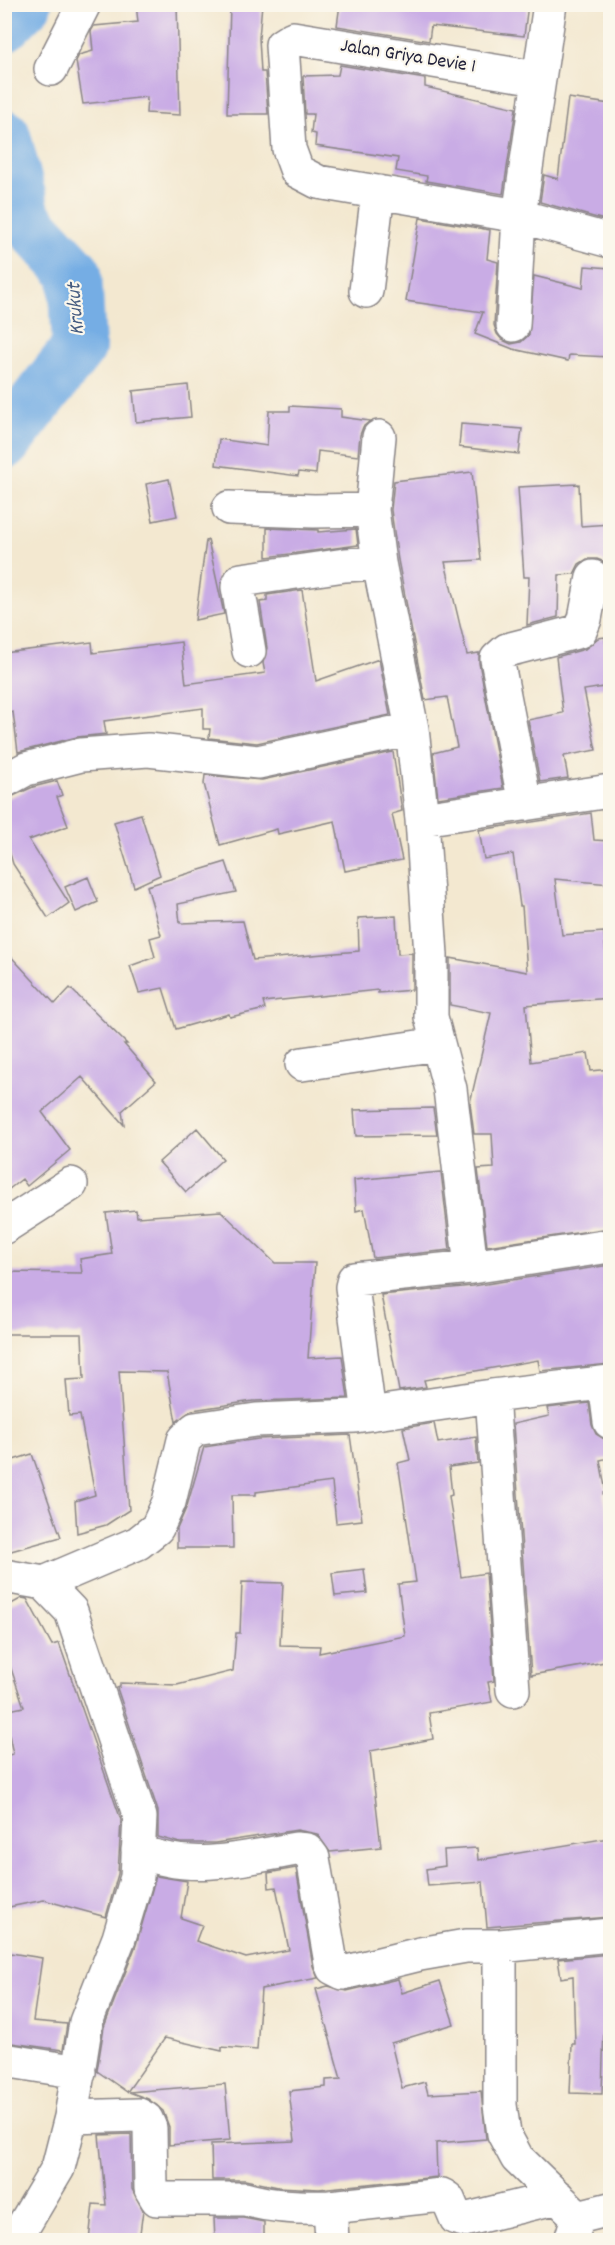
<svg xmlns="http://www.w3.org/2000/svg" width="615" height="2245" font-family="Dekko,sans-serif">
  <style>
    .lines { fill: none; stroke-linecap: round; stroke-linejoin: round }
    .river { stroke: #75ade4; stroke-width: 54 }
    .building { fill: #c9ace5 }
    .minor-casing { stroke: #8a8586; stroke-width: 36 }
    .minor { stroke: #fff; stroke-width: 33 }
    .labels { text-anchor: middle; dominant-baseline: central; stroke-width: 4.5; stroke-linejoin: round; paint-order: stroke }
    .street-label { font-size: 20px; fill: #22223b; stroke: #fbf7ec }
    .water-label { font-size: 21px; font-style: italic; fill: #435a7f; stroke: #fbf7ec }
  </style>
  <rect width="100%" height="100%" fill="#fbf7ec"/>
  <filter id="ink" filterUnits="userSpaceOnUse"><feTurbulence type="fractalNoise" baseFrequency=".0167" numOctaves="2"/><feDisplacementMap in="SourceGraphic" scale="12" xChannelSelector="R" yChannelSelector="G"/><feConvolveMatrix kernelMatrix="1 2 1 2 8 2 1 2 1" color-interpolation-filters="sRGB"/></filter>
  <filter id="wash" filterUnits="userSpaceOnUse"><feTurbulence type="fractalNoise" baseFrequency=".008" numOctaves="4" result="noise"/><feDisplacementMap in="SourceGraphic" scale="24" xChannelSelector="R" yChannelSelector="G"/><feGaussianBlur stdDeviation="1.35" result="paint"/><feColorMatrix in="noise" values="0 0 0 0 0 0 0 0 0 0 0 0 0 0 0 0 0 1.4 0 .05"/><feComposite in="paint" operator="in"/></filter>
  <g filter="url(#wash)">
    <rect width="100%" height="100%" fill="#f3e8d0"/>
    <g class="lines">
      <!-- river -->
      <path class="river" d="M 4,25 L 25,4
        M 4,136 L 25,219 L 75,273 L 79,347 L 4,443"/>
    </g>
    <g id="blocks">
      <!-- building -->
      <path class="building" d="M 136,4 L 177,5 L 180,115 L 146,113 L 147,97 L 83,104 L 76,61 L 79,55 L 93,51 L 91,31 L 94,26 L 138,22 Z
        M 230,4 L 262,4 L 259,38 L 261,72 L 265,72 L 268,114 L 227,114 Z
        M 340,4 L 528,4 L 524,36 L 431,26 L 429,41 L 337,26 Z
        M 340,65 L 425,79 L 425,87 L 516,108 L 503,194 L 426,181 L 427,176 L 396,171 L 398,158 L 315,146 L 316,134 L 311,133 L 313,114 L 305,114 L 303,76 L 338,75 Z
        M 568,98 L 610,104 L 610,211 L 608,221 L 540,202 L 544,175 L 558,179 Z
        M 420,218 L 490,230 L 487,259 L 498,262 L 494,325 L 497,334 L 502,340 L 511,344 L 521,342 L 529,335 L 534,276 L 583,288 L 585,266 L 610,268 L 606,330 L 610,330 L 610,357 L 569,355 L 568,361 L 513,349 L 475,334 L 483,312 L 406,301 Z
        M 188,385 L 191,417 L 136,422 L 133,391 Z
        M 290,406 L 341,409 L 341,417 L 370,421 L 363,427 L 360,435 L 358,456 L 318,451 L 316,474 L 299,472 L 298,476 L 216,465 L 219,439 L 267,446 L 269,411 L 290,411 Z
        M 461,424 L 522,429 L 519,454 L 459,447 Z
        M 472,472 L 481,560 L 445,562 L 467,655 L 479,653 L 479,663 L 503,788 L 438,798 L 433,753 L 457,747 L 447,697 L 425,700 L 398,560 L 391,510 L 394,481 Z
        M 169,479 L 177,516 L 153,521 L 146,484 Z
        M 579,484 L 581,526 L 610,524 L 610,570 L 605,562 L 597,559 L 587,559 L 579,564 L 574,574 L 559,575 L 558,617 L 527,625 L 529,577 L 524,577 L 518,487 Z
        M 267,528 L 318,530 L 318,532 L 356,529 L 358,545 L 267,557 Z
        M 208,540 L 224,614 L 195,620 L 206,541 Z
        M 302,590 L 316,681 L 379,659 L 390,715 L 257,743 L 209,738 L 210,729 L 203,729 L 203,708 L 104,721 L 106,734 L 77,737 L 18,752 L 13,712 L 4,714 L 4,653 L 92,642 L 93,653 L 181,642 L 186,684 L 265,673 L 263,663 L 267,648 L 260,602 L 267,601 L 267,595 Z
        M 605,637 L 610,686 L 584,690 L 596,750 L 564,756 L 568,778 L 540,782 L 528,720 L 563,713 L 556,657 L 585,649 L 598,638 Z
        M 393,752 L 402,811 L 392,814 L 402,860 L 345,871 L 335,821 L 278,834 L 277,829 L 220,845 L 204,784 L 205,775 L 262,780 Z
        M 57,781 L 62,795 L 57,797 L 68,826 L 29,840 L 69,903 L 48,918 L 13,864 L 8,847 L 4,848 L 4,800 L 33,787 Z
        M 591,813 L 594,840 L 610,841 L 610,884 L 555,879 L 562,935 L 604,932 L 610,998 L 526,1005 L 531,1062 L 588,1053 L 591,1071 L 610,1069 L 610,1228 L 487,1246 L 478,1169 L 494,1168 L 492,1134 L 474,1134 L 470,1103 L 491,1013 L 450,1005 L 450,958 L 527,972 L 522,906 L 520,906 L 513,854 L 484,859 L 479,830 Z
        M 141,814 L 160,875 L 134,887 L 114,822 Z
        M 226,862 L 236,892 L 178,904 L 180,923 L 243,921 L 253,960 L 359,951 L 358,918 L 396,916 L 398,954 L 412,953 L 412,990 L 378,993 L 378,990 L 263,1002 L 265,1009 L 230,1017 L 229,1014 L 176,1029 L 163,988 L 139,993 L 130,966 L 155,957 L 150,938 L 161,935 L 147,886 Z
        M 88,877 L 98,902 L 76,912 L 65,887 Z
        M 4,949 L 55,1004 L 70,988 L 127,1044 L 124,1044 L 156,1081 L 122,1111 L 124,1125 L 82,1077 L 42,1112 L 70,1150 L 27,1186 L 22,1179 L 4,1193 Z
        M 433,1108 L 437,1135 L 356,1136 L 354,1110 Z
        M 197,1128 L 223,1159 L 186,1192 L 159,1162 Z
        M 441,1172 L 450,1250 L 373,1258 L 364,1209 L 356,1211 L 354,1180 Z
        M 136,1210 L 137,1217 L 221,1211 L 275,1263 L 315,1263 L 308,1358 L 342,1356 L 348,1398 L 253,1401 L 192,1410 L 176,1422 L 167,1372 L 119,1371 L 129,1510 L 106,1525 L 77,1533 L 75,1501 L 95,1495 L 80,1415 L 69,1416 L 66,1380 L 84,1379 L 82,1334 L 4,1334 L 4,1272 L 82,1273 L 80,1259 L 112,1254 L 106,1213 Z
        M 610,1265 L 610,1364 L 540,1371 L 538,1360 L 424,1380 L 426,1387 L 399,1391 L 381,1295 L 473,1286 Z
        M 589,1403 L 592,1425 L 596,1434 L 606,1440 L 609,1458 L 600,1460 L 606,1492 L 603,1493 L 610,1525 L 610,1661 L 531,1675 L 513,1424 L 549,1416 L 547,1408 Z
        M 434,1423 L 438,1443 L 476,1437 L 478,1463 L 449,1467 L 452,1495 L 449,1496 L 461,1577 L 486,1573 L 494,1681 L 488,1682 L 492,1702 L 429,1713 L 433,1739 L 370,1751 L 381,1847 L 330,1852 L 317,1834 L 297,1830 L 215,1843 L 180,1843 L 158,1837 L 158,1811 L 117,1688 L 120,1687 L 120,1683 L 177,1685 L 233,1671 L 236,1633 L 240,1633 L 242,1582 L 283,1583 L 280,1645 L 320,1646 L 319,1653 L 405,1636 L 398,1584 L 416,1582 L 398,1463 L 410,1460 L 403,1428 Z
        M 350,1435 L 362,1520 L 336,1523 L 332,1482 L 256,1492 L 256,1495 L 232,1495 L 233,1548 L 177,1548 L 177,1529 L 187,1506 L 204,1447 L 258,1439 Z
        M 32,1454 L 61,1537 L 4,1553 L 4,1463 Z
        M 364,1569 L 367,1593 L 335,1596 L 332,1573 Z
        M 22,1598 L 27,1599 L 52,1645 L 59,1643 L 121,1820 L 118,1874 L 106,1917 L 44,1900 L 4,1908 L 4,1756 L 13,1754 L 4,1711 L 24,1707 L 4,1648 L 4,1608 Z
        M 608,1838 L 610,1857 L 610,1917 L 487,1927 L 483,1882 L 428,1886 L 426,1869 L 445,1866 L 444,1850 L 477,1848 L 478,1860 Z
        M 296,1868 L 313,1966 L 318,1978 L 261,1989 L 257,2050 L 222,2047 L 222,2051 L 165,2038 L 127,2092 L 97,2071 L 104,2027 L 136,1945 L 156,1876 L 187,1881 L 181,1918 L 202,1925 L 196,1941 L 246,1958 L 289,1950 L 276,1887 L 269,1888 L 268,1873 Z
        M 4,1952 L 42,1958 L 33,2021 L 67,2024 L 63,2050 L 4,2042 Z
        M 610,1954 L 610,2024 L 604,2024 L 602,2094 L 570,2093 L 572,2044 L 575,2044 L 573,1976 L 561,1978 L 558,1959 Z
        M 398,1979 L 402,1993 L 440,1981 L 454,2024 L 391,2043 L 402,2088 L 425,2082 L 428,2094 L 481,2091 L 486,2139 L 436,2143 L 437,2177 L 319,2189 L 278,2187 L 245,2180 L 212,2180 L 211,2144 L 295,2141 L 289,2091 L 326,2087 L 326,2080 L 341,2079 L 316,1989 L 328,1986 L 347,1991 Z
        M 225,2084 L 230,2140 L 169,2145 L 169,2127 L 163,2111 L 148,2099 L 129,2092 Z
        M 131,2134 L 132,2189 L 143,2210 L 139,2241 L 89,2241 L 93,2204 L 106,2205 L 99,2135 Z
        M 214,2218 L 243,2218 L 264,2222 L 264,2241 L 215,2241 Z"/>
    </g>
  </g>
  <g filter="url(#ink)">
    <use href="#blocks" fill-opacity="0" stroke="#8a8586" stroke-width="1.5"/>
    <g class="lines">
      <defs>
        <path id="minor" d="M 51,69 L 84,4
          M 537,78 L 293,38 L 282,45 L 289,149 L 297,171 L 318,182 L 519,216 L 550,4
          M 366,291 L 378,192
          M 513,325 L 519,216 L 610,241
          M 379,437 L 372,510 L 379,563 L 412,729 L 422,819 L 431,955 L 431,1017 L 450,1089 L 471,1267
          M 229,508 L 314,511 L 372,510
          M 249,651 L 238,587 L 241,580 L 345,565 L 379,563
          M 4,781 L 26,769 L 81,755 L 148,750 L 258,762 L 412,729
          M 525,804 L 497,659 L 507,650 L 580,631 L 585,619 L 593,577
          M 422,819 L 610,791
          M 302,1064 L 438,1044
          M 4,1227 L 71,1184
          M 605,1383 L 610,1422
          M 492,1396 L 513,1690
          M 369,1414 L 352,1287 L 354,1279 L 471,1267 L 610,1246
          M 4,1576 L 44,1583 L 138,1543 L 157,1528 L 169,1502 L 184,1440 L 195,1429 L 256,1420 L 355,1416 L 492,1396 L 610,1382
          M 138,1850 C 190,1874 243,1858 296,1849 L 307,1850 L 313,1858 L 331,1963 L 333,1968 L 343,1973 L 420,1954 L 466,1946 L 500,1946 L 610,1935
          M 500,1946 L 500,2105 L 504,2134 L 517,2158 L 578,2217
          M 4,2060 L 79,2072
          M 71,2117 L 139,2115 L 146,2119 L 150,2128 L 151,2189 L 157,2199 L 245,2199 C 272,2207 301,2208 330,2207
          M 15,2240 L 58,2168 L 71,2117 L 86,2022 L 119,1938 L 137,1877 L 140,1817 L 71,1611 L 44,1583
          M 332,2240 L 330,2207 L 442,2195 L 448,2199 L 456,2218 L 464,2220 L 558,2197
          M 571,2240 L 578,2217 L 610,2209"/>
      </defs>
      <!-- minor casing -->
      <use href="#minor" class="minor-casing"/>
      <!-- minor -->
      <use href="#minor" class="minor"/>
    </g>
  </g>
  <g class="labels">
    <!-- street labels -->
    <g class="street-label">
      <text transform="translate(408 57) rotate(9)">Jalan Griya Devie 1</text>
    </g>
    <!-- water labels -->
    <g class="water-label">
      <text transform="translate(77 309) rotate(-94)">Krukut</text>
    </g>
  </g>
  <!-- margin -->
  <rect width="615" height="2245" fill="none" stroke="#fbf7ec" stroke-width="24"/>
</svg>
